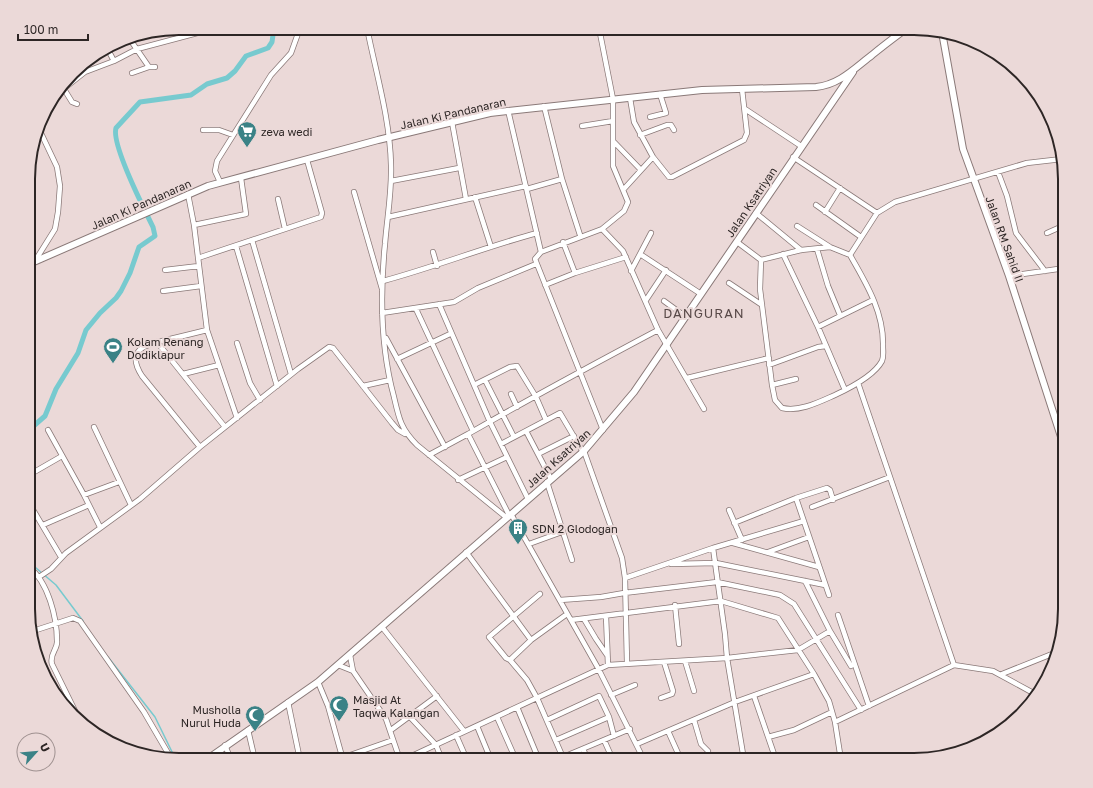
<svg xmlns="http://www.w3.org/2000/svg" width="1093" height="788" font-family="'Golos Text',sans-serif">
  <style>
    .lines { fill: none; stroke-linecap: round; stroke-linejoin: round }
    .stream { stroke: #77cacf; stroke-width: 1.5 }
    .canal { stroke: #77cacf; stroke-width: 5 }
    .street-casing { stroke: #8a7978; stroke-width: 6 }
    .secondary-casing { stroke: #8a7978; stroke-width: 8 }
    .street { stroke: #fff; stroke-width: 4.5 }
    .secondary { stroke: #fff; stroke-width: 6 }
    .labels { text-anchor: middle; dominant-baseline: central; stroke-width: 4; stroke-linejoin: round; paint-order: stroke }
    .street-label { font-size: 11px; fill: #2d2625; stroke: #ebd9d8 }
    .poi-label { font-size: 11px; fill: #2d2625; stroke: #ebd9d8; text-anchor: start }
    .quarter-label { font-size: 13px; letter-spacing: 1px; fill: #594a49; stroke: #ebd9d8 }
    .rim { fill: none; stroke: #2d2625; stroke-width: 2 }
  </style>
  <rect width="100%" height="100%" fill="#ebd9d8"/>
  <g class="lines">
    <!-- stream -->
    <path class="stream" d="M 29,562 L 56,585 L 83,621
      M 108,657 L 155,717 L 176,760"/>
    <!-- canal -->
    <path class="canal" d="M 29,430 L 45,416 L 56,389 L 78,353 L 86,330 L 100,313 L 116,298 L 121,291 L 130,273 L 139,247 L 155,236 L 153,227 C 144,209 111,144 116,128 L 140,102 L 191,95 L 207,84 L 227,78 L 235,71 L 246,56 L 268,48 L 272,42 L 274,28"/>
    <defs>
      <path id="street" d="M 367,28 C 376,73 390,119 391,165 C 392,192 387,218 385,244 C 380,293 381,349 394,397 C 399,419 401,429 417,445 L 507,518
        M 599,28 L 613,99 L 613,166 L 628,202 L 624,211 L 602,229 L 623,251 L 658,330 L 704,409
        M 665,28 L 668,31
        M 129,38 L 149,67 L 155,67
        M 107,48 L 114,61
        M 82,64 L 87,71
        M 132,73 L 149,67
        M 64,89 L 72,102 L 77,104
        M 57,94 L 85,72 L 114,61 L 137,49 L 216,28
        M 544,106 L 562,179 L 580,235
        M 745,109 L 801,146
        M 508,110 L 541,252
        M 650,117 L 666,113 L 660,94
        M 452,122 L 466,199
        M 582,126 L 613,121
        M 203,130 L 219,130 L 233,135
        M 640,135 L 667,125 L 671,125 L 674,130
        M 614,142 L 641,170
        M 653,157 L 669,177 L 672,177 L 744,140 L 747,133 L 742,89
        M 793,157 L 877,213
        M 998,172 L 1007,196 L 1016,233 L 1045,271
        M 391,181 L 459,168
        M 220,182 L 215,171 L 217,161 L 271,75 L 291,53 L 300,28
        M 527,189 L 562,179
        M 623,190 L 653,157 L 634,122 L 630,98
        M 354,192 L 382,289
        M 188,194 L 194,225 L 207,330 C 195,333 183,336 170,339 C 148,344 124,348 142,376 L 200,447
        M 475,197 L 491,247
        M 278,199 L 285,229
        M 816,205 L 861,237
        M 825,212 L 840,188
        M 756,213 L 801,250
        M 388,217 L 526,186
        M 194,225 L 246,214 L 241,178
        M 797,226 L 830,247
        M 602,229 L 541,252 L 535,259 L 603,430
        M 1047,233 L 1065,225
        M 252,240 L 291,374
        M 563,242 L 575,273
        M 737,242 L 761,260
        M 236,246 L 277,386
        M 830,247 L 850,255 C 866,283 884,312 883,346 C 883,351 884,356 882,361 C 874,376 850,388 835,395 C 819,402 800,412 782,408 L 775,400 L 772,385 L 760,289 L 761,260 L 801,250 Z
        M 817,249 L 828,286 L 840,315
        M 433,252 L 437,266
        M 640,254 L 701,294
        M 783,254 L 818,327 L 845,390
        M 850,255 L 877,213 L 895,202 L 1027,163 L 1062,159
        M 198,258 L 321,217 L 322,213 L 307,160
        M 35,261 L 55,229 L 58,212 L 60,186 L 57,167 L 39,129
        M 165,270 L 199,266
        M 631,271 L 651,233
        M 1009,276 L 1065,268
        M 383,281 C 435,267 485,247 537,233
        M 729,283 L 762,305
        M 545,285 L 575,273 L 626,257
        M 163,291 L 201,286
        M 646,300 L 666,270
        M 664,301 L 686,317
        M 439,304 L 490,422 L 528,499
        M 416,309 L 473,431
        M 382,313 L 454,302 L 478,288 L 536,264
        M 818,327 L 873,300
        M 207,330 L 237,418
        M 386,338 L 445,447
        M 157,342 L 225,427
        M 237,343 L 250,383 L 260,400
        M 397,359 L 450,334
        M 769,365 L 818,347 L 826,346
        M 183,374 L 219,365
        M 687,378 L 769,358
        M 485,380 L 514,437
        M 858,383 L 954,665
        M 474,385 L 510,367 L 517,366 L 536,397 L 546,420
        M 772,385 L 796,379
        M 363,386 L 390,380
        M 511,394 L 517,407
        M 94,427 L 131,505
        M 48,430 L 84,495 L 100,527
        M 526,431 L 551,479
        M 501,444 L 560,413 L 583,452
        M 584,451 L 622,558 L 625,578 L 627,663
        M 538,454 L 574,436
        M 429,455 L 468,434
        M 29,475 L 62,456
        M 458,480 L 507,457
        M 547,482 L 572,560
        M 84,495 L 119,482
        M 796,498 L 829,595
        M 29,503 L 61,557
        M 812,507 L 890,477
        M 729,510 L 742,540
        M 511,514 L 598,668 L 644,760
        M 509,515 L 468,434 C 531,398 594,364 658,330
        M 734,523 L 796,498 L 827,488 L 830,490 L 833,500
        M 43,525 L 89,505
        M 733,543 L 819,567
        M 529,544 L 562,532
        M 713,548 L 725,634 L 727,658 L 744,760
        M 466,552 L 531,640
        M 768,552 L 809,537
        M 671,564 L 716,563 L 825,585
        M 29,567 C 48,582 57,617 57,641 C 58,649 49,654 52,664 L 80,721
        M 39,577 L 51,569 L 66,553 L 140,499 L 200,447 L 298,369 L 329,347 L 333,348 L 392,423 L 398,430 L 405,434
        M 625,578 L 713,548 L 804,521
        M 805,581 L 830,631 L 851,666
        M 540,594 L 489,637 L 506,658 L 510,660 L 531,640 L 567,614
        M 560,600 L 601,597 L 624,593 L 717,582 L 780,595 L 794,604 L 861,710
        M 675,605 L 679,644
        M 838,615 L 869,706
        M 606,616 L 608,665
        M 584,619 L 596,639 L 607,655
        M 571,620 L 721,601 L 778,618 L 814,674 L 829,701 L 835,722 L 841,760
        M 382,627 L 464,731
        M 30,632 L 73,618 L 80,621 L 144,712 L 172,760
        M 350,655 L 353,671 L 386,719 L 400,760
        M 510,660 L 527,680 L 537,698 L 564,760
        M 685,661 L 694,691
        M 338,665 L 353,671
        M 1002,674 L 1057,652
        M 318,682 L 328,706 L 343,760
        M 611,695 L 635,685
        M 754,696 L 775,757
        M 661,698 L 672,694 L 673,691 L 664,662
        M 288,702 L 300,760
        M 517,707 L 539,760
        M 410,717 L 436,745 L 442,760
        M 497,717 L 516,760
        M 547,720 L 599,696 L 609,717 L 614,736
        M 694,720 L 701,744 L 708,751
        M 835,722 L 954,665 L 993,671 L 1037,695
        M 477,726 L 491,760
        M 248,730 L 255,760
        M 391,730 L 437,696
        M 668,731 L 681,760
        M 456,735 L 467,760
        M 768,737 L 794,730 L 832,712
        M 556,740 L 609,717
        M 604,740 L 613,760
        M 637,744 L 735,702 L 814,674
        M 225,745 L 231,760
        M 583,749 L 588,760
        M 420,752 L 423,760
        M 336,760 L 393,740
        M 403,760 L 608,665 L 727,658 L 798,650 L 830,631
        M 556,760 L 630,729
        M 830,760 L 840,756"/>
      <path id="secondary" d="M 942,32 L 963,149 L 1009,276 L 1065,449
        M 29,264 L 208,186 L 378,140 L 490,113 L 702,90 L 816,87 C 839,85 855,68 872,55 C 884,45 895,37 907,28
        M 206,760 L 318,682 L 584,451 L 634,392 L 853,72"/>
    </defs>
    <!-- street casing -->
    <use href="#street" class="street-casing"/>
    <!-- secondary casing -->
    <use href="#secondary" class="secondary-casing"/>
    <!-- street -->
    <use href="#street" class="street"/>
    <!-- secondary -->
    <use href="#secondary" class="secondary"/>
  </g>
  <!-- icons -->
  <defs>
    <symbol id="supermarket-pin" viewBox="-11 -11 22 30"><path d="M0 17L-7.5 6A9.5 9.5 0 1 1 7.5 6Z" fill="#3a8286" stroke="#ebd9d8"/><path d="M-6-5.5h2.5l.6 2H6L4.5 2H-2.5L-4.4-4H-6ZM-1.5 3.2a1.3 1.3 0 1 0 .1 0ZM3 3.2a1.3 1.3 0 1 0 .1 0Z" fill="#fff"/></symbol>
    <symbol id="stadium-pin" viewBox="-11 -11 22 30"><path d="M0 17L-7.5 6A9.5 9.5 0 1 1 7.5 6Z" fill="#3a8286" stroke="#ebd9d8"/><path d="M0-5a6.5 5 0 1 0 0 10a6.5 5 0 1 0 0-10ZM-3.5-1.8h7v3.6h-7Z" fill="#fff"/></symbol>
    <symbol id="building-pin" viewBox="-11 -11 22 30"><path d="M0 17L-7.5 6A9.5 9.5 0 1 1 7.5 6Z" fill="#3a8286" stroke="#ebd9d8"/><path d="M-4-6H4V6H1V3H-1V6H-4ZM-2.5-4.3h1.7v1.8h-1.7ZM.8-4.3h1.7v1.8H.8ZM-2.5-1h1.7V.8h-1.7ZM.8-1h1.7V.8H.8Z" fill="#fff"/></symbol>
    <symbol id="mosque-pin" viewBox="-11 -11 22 30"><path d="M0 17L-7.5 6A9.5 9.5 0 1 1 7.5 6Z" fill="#3a8286" stroke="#ebd9d8"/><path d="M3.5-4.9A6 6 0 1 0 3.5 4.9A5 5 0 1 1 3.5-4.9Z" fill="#fff"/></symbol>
  </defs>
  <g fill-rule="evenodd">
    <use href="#supermarket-pin" x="236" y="120" width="22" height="30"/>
    <use href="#stadium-pin" x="102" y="336" width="22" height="30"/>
    <use href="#building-pin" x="507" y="517" width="22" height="30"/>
    <use href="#mosque-pin" x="328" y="694" width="22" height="30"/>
    <use href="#mosque-pin" x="244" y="704" width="22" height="30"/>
  </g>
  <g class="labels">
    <!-- street labels -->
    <g class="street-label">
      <text transform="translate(453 113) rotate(-13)">Jalan Ki Pandanaran</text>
      <text transform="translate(751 202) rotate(-56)">Jalan Ksatriyan</text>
      <text transform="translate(141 204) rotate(-24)">Jalan Ki Pandanaran</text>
      <text transform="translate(1005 239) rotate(70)">Jalan RM Sahid II</text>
      <text transform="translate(558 458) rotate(-42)">Jalan Ksatriyan</text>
    </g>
    <!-- poi labels -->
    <g class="poi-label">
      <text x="261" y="131">zeva wedi</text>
      <text x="127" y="341">Kolam Renang<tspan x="127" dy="13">Dodiklapur</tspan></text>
      <text x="532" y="528">SDN 2 Glodogan</text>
      <text x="353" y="699">Masjid At<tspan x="353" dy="13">Taqwa Kalangan</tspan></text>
      <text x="241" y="709" text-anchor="end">Musholla<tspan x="241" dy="13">Nurul Huda</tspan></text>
    </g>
    <!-- quarter labels -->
    <g class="quarter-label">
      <text x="704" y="313">DANGURAN</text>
    </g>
  </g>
  <!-- crop -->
  <path d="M0 0H1093V788H0ZM179 35H914A144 144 0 0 1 1058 179V609A144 144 0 0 1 914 753H179A144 144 0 0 1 35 609V179A144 144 0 0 1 179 35Z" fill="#ebd9d8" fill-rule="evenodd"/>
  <path class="rim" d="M179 35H914A144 144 0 0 1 1058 179V609A144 144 0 0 1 914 753H179A144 144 0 0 1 35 609V179A144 144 0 0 1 179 35Z"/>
  <!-- north arrow -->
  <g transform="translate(36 752) rotate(63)"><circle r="19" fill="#ebd9d8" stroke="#9f9190"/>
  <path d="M0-3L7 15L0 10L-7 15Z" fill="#3a8286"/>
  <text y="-6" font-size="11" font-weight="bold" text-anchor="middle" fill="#2d2625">U</text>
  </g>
  <!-- scale -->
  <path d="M18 34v6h70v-6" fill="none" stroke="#2d2625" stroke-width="2"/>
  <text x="24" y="34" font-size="12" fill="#2d2625" stroke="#ebd9d8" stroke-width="3" paint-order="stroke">100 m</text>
</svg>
